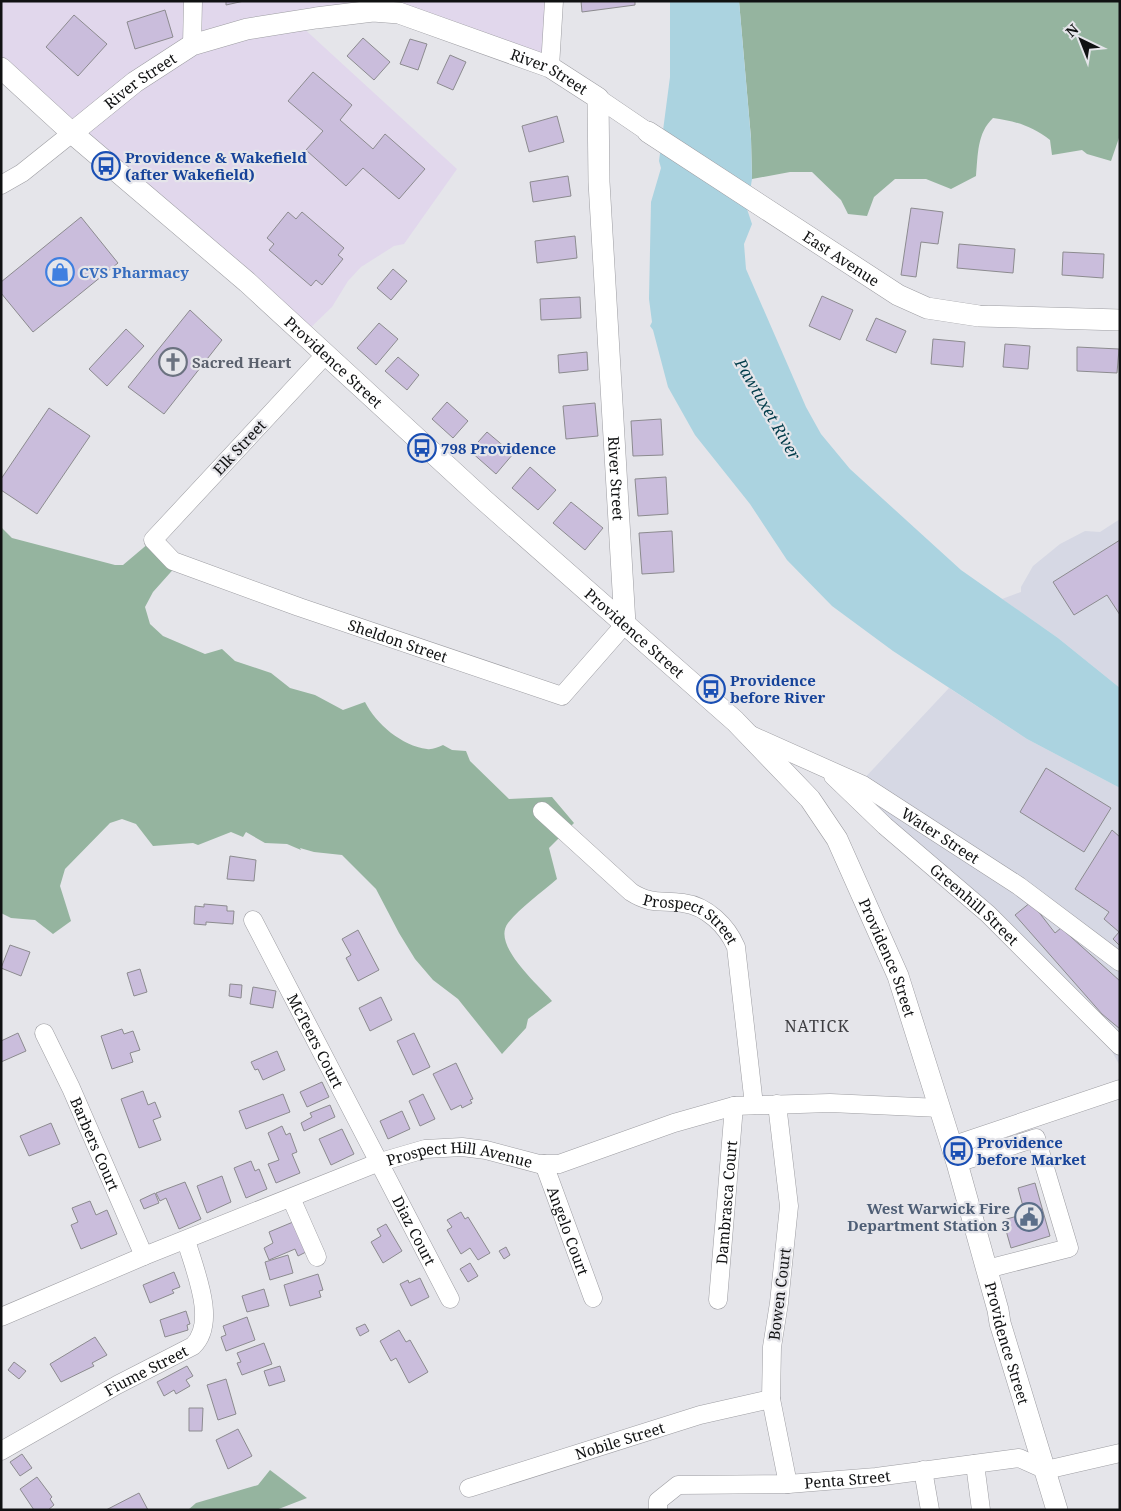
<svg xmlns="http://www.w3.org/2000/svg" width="1121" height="1511" font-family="'Noto Serif',serif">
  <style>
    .commercial { fill: #e1d7ec }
    .built { fill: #d6d8e4 }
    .forest { fill: #95b49f }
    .water { fill: #abd3e0 }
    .building { fill: #cabddc; stroke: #8c8b8f }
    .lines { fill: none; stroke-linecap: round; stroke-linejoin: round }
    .minor-casing { stroke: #9d9da2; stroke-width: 19 }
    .major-casing { stroke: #9d9da2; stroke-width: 22 }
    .minor { stroke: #fff; stroke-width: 18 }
    .major { stroke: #fff; stroke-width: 21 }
    .labels { text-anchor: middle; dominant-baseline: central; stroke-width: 4.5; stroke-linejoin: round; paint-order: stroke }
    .street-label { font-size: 15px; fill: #101112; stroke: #e5e5ea }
    .transit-label { font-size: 15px; font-weight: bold; fill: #164399; stroke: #e5e5ea; text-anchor: start }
    .shop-label { font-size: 15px; font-weight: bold; fill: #366cbe; stroke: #e5e5ea; text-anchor: start }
    .worship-label { font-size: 15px; font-weight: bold; fill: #5b616d; stroke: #e5e5ea; text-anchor: start }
    .service-label { font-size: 15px; font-weight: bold; fill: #4e5e75; stroke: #e5e5ea; text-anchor: end }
    .water-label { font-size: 16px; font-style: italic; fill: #003b49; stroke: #e5e5ea }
    .neighbourhood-label { font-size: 16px; letter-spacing: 1px; fill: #3d3d41; stroke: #e5e5ea }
  </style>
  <rect width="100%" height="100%" fill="#e5e5ea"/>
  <!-- commercial -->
  <path class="commercial" d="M 1,1 L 555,1 L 555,66 L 425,19 L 300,25 L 457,169 L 404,244 L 394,246 L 361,267 L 348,281 L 332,307 L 305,333 L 1,67 Z"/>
  <!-- built -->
  <path class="built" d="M 1120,519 L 1120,688 L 1058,638 L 1002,599 L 1021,592 L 1021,587 L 1033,566 L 1060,544 L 1085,531 L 1100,532 Z
    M 949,688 L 1027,739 L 1120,788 L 1120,1066 L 1103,1035 L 1026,949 L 845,799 Z"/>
  <!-- forest -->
  <path class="forest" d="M 739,1 L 1120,1 L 1120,135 L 1111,161 L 1087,154 L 1082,150 L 1052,155 L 1050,140 C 1032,126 1015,121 993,118 C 977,133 978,155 976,176 L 951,189 L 926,179 L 895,179 L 874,197 L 867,216 L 848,214 L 841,200 L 812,172 L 790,172 L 752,179 L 751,138 Z
    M 1,527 L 12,538 L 115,565 L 123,565 L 149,543 L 178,564 L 153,592 L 145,607 L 150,624 L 163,636 L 205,654 L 222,649 L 235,661 L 271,673 L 290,688 L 315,695 L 343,710 L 365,702 C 376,724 402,746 427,749 C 432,750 438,747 443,745 L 452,750 L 466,751 L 470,761 L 509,799 L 552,797 L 574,823 L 549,848 L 557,879 C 541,893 521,907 508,923 C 491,945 539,985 552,1001 L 528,1019 L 526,1028 L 502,1054 L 458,999 L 433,980 L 415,959 L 399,933 L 376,889 L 342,855 L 314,852 L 300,848 L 301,850 L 287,844 L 265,843 L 246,832 L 243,837 L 231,832 L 198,845 L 193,843 L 153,846 L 136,824 L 122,819 L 110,823 L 65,869 L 60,886 L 71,921 L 53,934 L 35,920 L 11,918 L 1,913 Z
    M 270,1470 L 307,1498 L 276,1510 L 188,1510 L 196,1503 L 258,1485 Z"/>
  <!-- water -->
  <path class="water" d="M 670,1 L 739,1 L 751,139 L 752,179 L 747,209 L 752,224 L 744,244 L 746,269 L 806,407 L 821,434 L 850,469 L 961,570 L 1058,638 L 1120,688 L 1120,788 L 1027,739 L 893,651 L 832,606 L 787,560 L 750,504 L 695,435 L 668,387 L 653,330 L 650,326 L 652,322 L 649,299 L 651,202 L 661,168 L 659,161 L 670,77 Z"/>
  <!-- building -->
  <path class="building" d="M 226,1 L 244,1 L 226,5 Z
    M 581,1 L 635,1 L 635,5 L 582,12 Z
    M 165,10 L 173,37 L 135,49 L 127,22 Z
    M 74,15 L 107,44 L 78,76 L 46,47 Z
    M 363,38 L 390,62 L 374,80 L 347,56 Z
    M 410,39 L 427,44 L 418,70 L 400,64 Z
    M 450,55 L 466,62 L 453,90 L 437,83 Z
    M 313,72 L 352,105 L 340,120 L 373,149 L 385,134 L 425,169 L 399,199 L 363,168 L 346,186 L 306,150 L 323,131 L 288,101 Z
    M 557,116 L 564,142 L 529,152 L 522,126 Z
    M 568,176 L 571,196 L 533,202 L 530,182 Z
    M 911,208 L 943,212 L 938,244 L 921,242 L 916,277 L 901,275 Z
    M 288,212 L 296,219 L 302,212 L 344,248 L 338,255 L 343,259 L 322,285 L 316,280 L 311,286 L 269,250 L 274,244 L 267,238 Z
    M 81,217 L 118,263 L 33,332 L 1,293 L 1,282 Z
    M 575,236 L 577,258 L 537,263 L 535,241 Z
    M 959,244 L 1015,249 L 1013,273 L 957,268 Z
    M 1063,252 L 1104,254 L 1103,278 L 1062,275 Z
    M 393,269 L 407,281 L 391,300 L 377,288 Z
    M 822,296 L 853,310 L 840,340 L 809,326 Z
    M 580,297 L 581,318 L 541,320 L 540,299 Z
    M 190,310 L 222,340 L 164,414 L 128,387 Z
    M 876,318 L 906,331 L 896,353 L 866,340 Z
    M 379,323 L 398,339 L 376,365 L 357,348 Z
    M 126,329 L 144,346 L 107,386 L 89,369 Z
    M 933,339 L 965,342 L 963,367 L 931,364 Z
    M 1005,344 L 1030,346 L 1028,369 L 1003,367 Z
    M 1077,347 L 1119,349 L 1117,373 L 1077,371 Z
    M 587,352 L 588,370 L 559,373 L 558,355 Z
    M 398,357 L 419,375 L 407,390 L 385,371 Z
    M 447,402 L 468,421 L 453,438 L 432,419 Z
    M 595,403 L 598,436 L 566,439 L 563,406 Z
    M 49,408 L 90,436 L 37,514 L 1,490 L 1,479 Z
    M 661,419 L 663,455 L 633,456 L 631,421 Z
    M 487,432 L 513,454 L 496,474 L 470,451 Z
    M 530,467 L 556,490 L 538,510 L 512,488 Z
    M 666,477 L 668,514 L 638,516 L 635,479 Z
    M 571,502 L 603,528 L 585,550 L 553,523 Z
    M 672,531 L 674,572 L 642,574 L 639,533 Z
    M 1120,540 L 1120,615 L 1107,595 L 1074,615 L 1053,582 Z
    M 1046,768 L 1111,808 L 1084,852 L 1020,812 Z
    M 1112,830 L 1120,837 L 1120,946 L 1113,939 L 1119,932 L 1104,919 L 1109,912 L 1075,889 Z
    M 230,856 L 256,860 L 254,881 L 227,879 Z
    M 1031,902 L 1055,933 L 1061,928 L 1120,981 L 1120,1029 L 1102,1014 L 1015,915 Z
    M 204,904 L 227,906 L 227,911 L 234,911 L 233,924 L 206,922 L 206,925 L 194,924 L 195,906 L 204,907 Z
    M 358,930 L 379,970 L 358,981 L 346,958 L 351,955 L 342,939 Z
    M 10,945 L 30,952 L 21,976 L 1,968 Z
    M 140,969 L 147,992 L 134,996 L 127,973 Z
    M 230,984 L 242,985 L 241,998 L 229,996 Z
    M 253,987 L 276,991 L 273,1008 L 250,1004 Z
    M 381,997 L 392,1020 L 370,1031 L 359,1008 Z
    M 122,1029 L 124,1034 L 133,1031 L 140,1050 L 130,1053 L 133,1062 L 112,1069 L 101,1036 Z
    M 18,1033 L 26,1051 L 1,1062 L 1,1041 Z
    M 414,1033 L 430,1067 L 413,1075 L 397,1041 Z
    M 277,1051 L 285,1070 L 263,1080 L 258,1069 L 255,1070 L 251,1062 Z
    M 456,1063 L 473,1099 L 470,1100 L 472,1103 L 462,1108 L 461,1105 L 451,1110 L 433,1074 Z
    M 322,1082 L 329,1097 L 307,1107 L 300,1092 Z
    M 143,1091 L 148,1105 L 155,1102 L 161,1117 L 153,1120 L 161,1140 L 139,1148 L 121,1099 Z
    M 283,1094 L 290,1112 L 246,1129 L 239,1111 Z
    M 423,1094 L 435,1119 L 420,1126 L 409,1101 Z
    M 330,1105 L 335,1117 L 304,1131 L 301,1123 L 312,1117 L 310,1113 Z
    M 402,1111 L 410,1129 L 388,1139 L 380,1121 Z
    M 51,1123 L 60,1144 L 29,1156 L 20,1136 Z
    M 282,1126 L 286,1135 L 290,1133 L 297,1152 L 292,1154 L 300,1173 L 276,1183 L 268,1164 L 279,1160 L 268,1133 Z
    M 342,1129 L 354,1154 L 331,1165 L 319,1139 Z
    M 251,1161 L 255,1171 L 259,1169 L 267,1189 L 246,1198 L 234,1168 Z
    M 222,1176 L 231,1202 L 207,1213 L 197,1186 Z
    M 185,1182 L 201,1219 L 179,1229 L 166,1198 L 160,1201 L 156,1193 Z
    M 1035,1183 L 1050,1236 L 1011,1248 L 1003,1220 L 1025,1214 L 1018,1188 Z
    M 155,1193 L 159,1203 L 144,1209 L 140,1200 Z
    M 90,1201 L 96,1215 L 107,1210 L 117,1234 L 81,1249 L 71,1225 L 78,1222 L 72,1208 Z
    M 461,1212 L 465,1219 L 468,1217 L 490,1253 L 478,1260 L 470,1248 L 461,1254 L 447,1230 L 452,1227 L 447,1220 Z
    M 293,1222 L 306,1252 L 298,1256 L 295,1249 L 269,1260 L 264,1248 L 273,1243 L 269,1232 Z
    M 386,1224 L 402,1251 L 383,1263 L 371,1242 L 381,1236 L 377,1229 Z
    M 506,1247 L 510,1255 L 504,1259 L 499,1251 Z
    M 288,1255 L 293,1273 L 270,1280 L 265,1262 Z
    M 470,1263 L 478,1276 L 468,1282 L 460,1269 Z
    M 174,1272 L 180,1287 L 172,1290 L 174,1293 L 150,1303 L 143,1285 Z
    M 318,1274 L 323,1290 L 319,1291 L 321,1297 L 290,1306 L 284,1285 Z
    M 420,1278 L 429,1297 L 411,1306 L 400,1284 L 408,1280 L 409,1283 Z
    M 264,1289 L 269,1306 L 247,1312 L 242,1296 Z
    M 186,1311 L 190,1324 L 187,1325 L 188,1330 L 165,1337 L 160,1320 Z
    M 247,1317 L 255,1340 L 226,1351 L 221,1337 L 226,1335 L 223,1326 Z
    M 365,1324 L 369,1331 L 360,1336 L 356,1328 Z
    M 399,1330 L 406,1342 L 410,1340 L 428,1372 L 409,1383 L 396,1358 L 391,1361 L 380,1341 Z
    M 95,1337 L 107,1355 L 92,1363 L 94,1366 L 61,1382 L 50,1364 Z
    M 264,1343 L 272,1364 L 242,1375 L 237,1363 L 241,1362 L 237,1353 Z
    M 14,1362 L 26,1371 L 19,1379 L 8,1370 Z
    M 187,1366 L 193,1376 L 186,1380 L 190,1386 L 176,1394 L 174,1390 L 164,1396 L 157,1382 Z
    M 280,1366 L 285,1381 L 269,1386 L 264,1371 Z
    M 226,1379 L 236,1414 L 218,1420 L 207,1385 Z
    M 189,1408 L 203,1408 L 202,1431 L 189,1431 Z
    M 238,1429 L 252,1456 L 228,1469 L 216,1440 Z
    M 22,1454 L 32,1468 L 20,1476 L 10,1462 Z
    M 37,1477 L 52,1497 L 50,1499 L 54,1505 L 48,1510 L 34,1510 L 20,1489 Z
    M 139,1493 L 148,1510 L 106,1510 Z"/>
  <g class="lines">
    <defs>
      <g id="minor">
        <path d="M 192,45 L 193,1"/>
        <path d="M 550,67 L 554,1"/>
        <path d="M 598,98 L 648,132"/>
        <path d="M 1,185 L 22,173 L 72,133"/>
        <path id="s1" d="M 325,355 L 153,540 L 173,561 L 299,607 L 562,696 L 625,624"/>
        <path id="s2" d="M 751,735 L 863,785 L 1019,886 L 1120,962"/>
        <path id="s3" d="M 833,776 L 885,826 L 988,914 L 1120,1046"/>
        <path id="s4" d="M 542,811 L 631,892 C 651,905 662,900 683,903 C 707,906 727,926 736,947 L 754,1105"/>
        <path id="s5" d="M 253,920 L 450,1299"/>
        <path id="s6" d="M 44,1033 L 71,1088 L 144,1256"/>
        <path d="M 777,1104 L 789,1206 L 779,1303 L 772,1347 L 771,1399 L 788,1484"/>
        <path d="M 951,1146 L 1120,1089"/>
        <path d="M 957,1163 L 1036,1138 L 1069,1248 L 987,1269"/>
        <path id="s7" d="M 544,1164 L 593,1298"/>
        <path d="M 291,1198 L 317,1257"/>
        <path id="s8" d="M 718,1300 L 734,1106"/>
        <path id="s9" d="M 1,1317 L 144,1256 L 377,1163 L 425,1149 L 462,1147 L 486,1150 L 539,1164 L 559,1164 L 674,1123 L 734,1106 L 830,1103 L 940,1108"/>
        <path id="s10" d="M 1,1451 L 117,1385 L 193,1346 C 218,1322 194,1269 186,1240"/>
        <path d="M 975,1464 L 981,1510"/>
        <path d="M 923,1470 L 930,1510"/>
        <path id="s11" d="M 469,1488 L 700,1415 L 771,1399"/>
        <path id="s12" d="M 658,1510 L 658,1501 L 678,1485 L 788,1484 L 876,1477 L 1019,1458 L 1046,1470 L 1120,1453"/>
      </g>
      <g id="major">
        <path id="s13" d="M 1,68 L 72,133 L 247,282 L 484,500 L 735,721 L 810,799 L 837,839 L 898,976 L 957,1163 L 998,1310 L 1000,1323 L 1057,1510"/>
        <path id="s14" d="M 648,132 L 898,295 L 927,308 L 979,316 L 1120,320"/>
        <path id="s15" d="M 72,133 L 135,82 L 192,45 L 247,29 L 316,18 L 373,11 L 399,13 L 550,67 L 598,98 L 599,182 L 625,624"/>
      </g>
    </defs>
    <!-- minor casing -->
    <use href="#minor" class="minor-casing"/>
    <!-- major casing -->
    <use href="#major" class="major-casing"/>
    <!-- minor -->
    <use href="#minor" class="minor"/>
    <!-- major -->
    <use href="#major" class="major"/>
  </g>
  <!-- icons -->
  <defs>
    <symbol id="bus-ring" viewBox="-11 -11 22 22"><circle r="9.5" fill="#e5e5ea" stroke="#1a4fb4" stroke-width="1.5"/><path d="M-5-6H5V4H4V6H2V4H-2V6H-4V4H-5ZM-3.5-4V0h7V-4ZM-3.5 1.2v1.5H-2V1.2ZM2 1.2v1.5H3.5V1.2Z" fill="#1a4fb4"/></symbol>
    <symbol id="shop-ring" viewBox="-11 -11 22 22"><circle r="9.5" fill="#e5e5ea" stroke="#3f7fe0" stroke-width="1.5"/><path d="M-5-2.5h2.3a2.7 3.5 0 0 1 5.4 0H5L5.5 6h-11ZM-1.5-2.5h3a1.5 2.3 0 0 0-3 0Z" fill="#3f7fe0"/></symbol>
    <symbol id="church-ring" viewBox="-11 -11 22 22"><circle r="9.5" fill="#e5e5ea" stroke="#6b7280" stroke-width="1.5"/><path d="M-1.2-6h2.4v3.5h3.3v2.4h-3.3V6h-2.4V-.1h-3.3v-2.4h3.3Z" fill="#6b7280"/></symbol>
    <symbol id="civic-ring" viewBox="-11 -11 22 22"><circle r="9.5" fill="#e5e5ea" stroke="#5c6f8a" stroke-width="1.5"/><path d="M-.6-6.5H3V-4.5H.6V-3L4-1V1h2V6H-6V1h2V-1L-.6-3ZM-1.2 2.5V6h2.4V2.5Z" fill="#5c6f8a"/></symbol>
  </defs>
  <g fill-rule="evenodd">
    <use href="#bus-ring" x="90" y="150" width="32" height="32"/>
    <use href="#shop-ring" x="44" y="256" width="32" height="32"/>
    <use href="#church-ring" x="157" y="346" width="32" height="32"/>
    <use href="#bus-ring" x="406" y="432" width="32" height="32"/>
    <use href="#bus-ring" x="695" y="673" width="32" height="32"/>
    <use href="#bus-ring" x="942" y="1135" width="32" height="32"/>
    <use href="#civic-ring" x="1013" y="1201" width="32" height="32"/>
  </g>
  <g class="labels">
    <!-- street labels -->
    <g class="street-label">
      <text stroke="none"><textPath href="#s15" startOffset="521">River Street</textPath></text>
      <text stroke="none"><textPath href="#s15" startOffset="86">River Street</textPath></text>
      <text stroke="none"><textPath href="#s14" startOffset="231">East Avenue</textPath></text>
      <text stroke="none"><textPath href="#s13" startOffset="444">Providence Street</textPath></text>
      <text transform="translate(239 447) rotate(-47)">Elk Street</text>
      <text stroke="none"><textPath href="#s15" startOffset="958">River Street</textPath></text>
      <text stroke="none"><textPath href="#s13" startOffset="849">Providence Street</textPath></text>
      <text stroke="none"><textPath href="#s1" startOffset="520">Sheldon Street</textPath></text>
      <text stroke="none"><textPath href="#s2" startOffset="215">Water Street</textPath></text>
      <text stroke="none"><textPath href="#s3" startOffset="191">Greenhill Street</textPath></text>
      <text stroke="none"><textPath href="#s4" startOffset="188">Prospect Street</textPath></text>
      <text stroke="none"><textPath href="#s13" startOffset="1268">Providence Street</textPath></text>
      <text stroke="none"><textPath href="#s5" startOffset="136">McTeers Court</textPath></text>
      <text stroke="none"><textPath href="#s6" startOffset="122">Barbers Court</textPath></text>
      <text stroke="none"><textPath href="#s9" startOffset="491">Prospect Hill Avenue</textPath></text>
      <text stroke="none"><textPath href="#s8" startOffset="98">Dambrasca Court</textPath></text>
      <text stroke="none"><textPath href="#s5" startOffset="350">Diaz Court</textPath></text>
      <text stroke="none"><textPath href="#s7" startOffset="71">Angelo Court</textPath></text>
      <text transform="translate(779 1294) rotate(-83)">Bowen Court</text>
      <text stroke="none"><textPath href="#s13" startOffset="1672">Providence Street</textPath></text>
      <text stroke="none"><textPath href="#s10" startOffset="166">Fiume Street</textPath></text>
      <text stroke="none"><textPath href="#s11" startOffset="158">Nobile Street</textPath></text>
      <text stroke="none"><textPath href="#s12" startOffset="204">Penta Street</textPath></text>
    </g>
    <!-- transit labels -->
    <g class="transit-label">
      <text x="125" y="157">Providence &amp; Wakefield<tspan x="125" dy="17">(after Wakefield)</tspan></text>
      <text x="441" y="448">798 Providence</text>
      <text x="730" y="680">Providence<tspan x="730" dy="17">before River</tspan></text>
      <text x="977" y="1142">Providence<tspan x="977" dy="17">before Market</tspan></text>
    </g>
    <!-- shop labels -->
    <g class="shop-label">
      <text x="79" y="272">CVS Pharmacy</text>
    </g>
    <!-- worship labels -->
    <g class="worship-label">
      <text x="192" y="362">Sacred Heart</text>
    </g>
    <!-- service labels -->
    <g class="service-label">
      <text x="1010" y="1208">West Warwick Fire<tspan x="1010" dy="17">Department Station 3</tspan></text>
    </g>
    <!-- water labels -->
    <g class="water-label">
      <text transform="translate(768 409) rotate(60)">Pawtuxet River</text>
    </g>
    <!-- neighbourhood labels -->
    <g class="neighbourhood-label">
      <text x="817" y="1026">NATICK</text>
    </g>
  </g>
  <!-- border -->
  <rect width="1121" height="1511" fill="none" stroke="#101112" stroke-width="5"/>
  <!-- north arrow -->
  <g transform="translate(1081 40) rotate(317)" stroke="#e5e5ea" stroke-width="4" paint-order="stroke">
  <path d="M0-4L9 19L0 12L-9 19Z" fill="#101112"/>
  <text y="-8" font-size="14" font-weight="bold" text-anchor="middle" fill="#101112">N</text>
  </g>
</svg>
